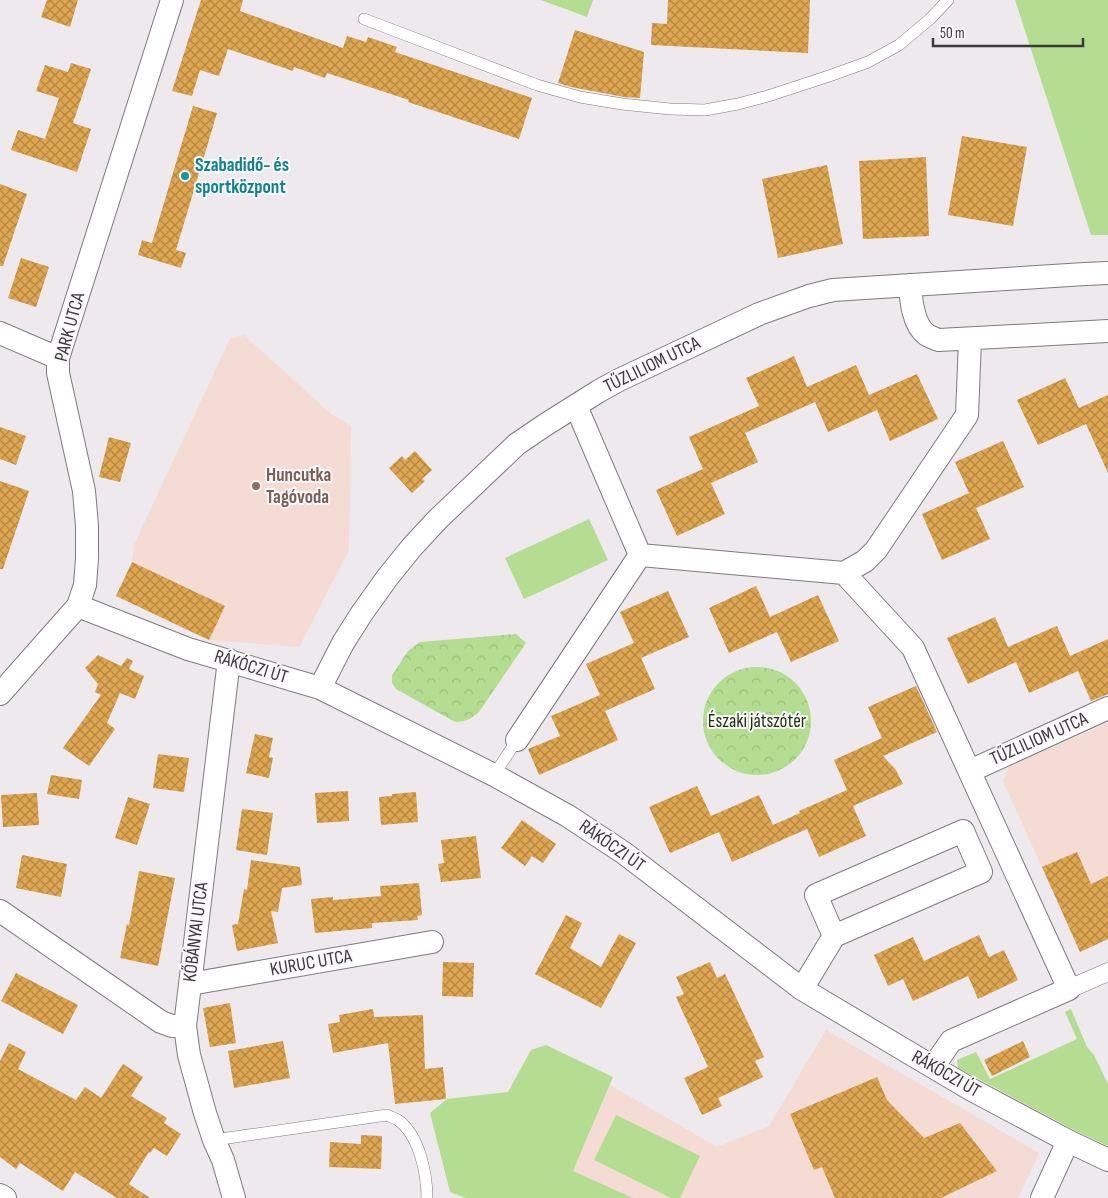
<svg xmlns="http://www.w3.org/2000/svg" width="1108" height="1198" font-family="'Sofia Sans Condensed',sans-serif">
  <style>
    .education { fill: #f4dbd4 }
    .green { fill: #b4dd91 }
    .park { fill: url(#park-crowns) }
    .building { fill: url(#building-cross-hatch) }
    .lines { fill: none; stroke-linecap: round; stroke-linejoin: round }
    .service-casing { stroke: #7e7b7e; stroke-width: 12 }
    .pedestrian-casing { stroke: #7e7b7e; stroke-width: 19 }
    .minor-casing { stroke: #7e7b7e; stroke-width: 24 }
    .service { stroke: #fff; stroke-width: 11 }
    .pedestrian { stroke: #fff; stroke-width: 18 }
    .minor { stroke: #fff; stroke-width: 22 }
    .culture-dot { fill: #0f9aa8; stroke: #faf7fa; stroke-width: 2 }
    .education-dot { fill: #8d6e63; stroke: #faf7fa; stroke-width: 2 }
    .labels { text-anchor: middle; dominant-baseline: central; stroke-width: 4; stroke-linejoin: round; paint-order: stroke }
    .culture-label { font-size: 19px; font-weight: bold; fill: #0d838f; stroke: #faf7fa; text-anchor: start }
    .street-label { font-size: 19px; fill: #3b3a3b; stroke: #faf7fa }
    .education-label { font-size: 19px; font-weight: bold; fill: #785e54; stroke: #faf7fa; text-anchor: start }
    .park-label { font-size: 19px; fill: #1f300d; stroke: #faf7fa }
  </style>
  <defs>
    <pattern id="park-crowns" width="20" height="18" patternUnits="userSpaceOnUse" patternTransform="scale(1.25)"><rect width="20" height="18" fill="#b4dd91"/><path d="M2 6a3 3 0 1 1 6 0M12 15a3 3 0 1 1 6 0" fill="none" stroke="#9cbe7e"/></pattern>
    <pattern id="building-cross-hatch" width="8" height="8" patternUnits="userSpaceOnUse" patternTransform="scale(1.25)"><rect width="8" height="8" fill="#dea651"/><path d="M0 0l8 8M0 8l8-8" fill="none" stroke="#b58844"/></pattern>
  </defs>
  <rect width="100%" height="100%" fill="#ede9ed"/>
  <!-- education -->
  <path class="education" d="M 244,335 L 331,414 L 351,426 L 349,550 L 299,647 L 209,640 L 116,596 L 132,562 L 134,545 L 230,339 Z
    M 1108,723 L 1108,939 L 1080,952 L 1003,781 L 1010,766 Z
    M 826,1030 L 1039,1153 L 1018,1198 L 633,1198 L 573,1171 L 610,1085 L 717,1147 L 769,1126 Z"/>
  <!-- green -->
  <path class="green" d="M 541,0 L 593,0 L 587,17 Z
    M 1015,0 L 1108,0 L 1108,235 L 1091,235 Z
    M 589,519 L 608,560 L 524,599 L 505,558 Z
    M 1071,1009 L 1087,1047 L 1094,1055 L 1108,1084 L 1108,1146 L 1074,1130 L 958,1068 L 957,1060 L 976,1052 L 990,1079 L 1077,1039 L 1065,1012 Z
    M 546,1045 L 613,1077 L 573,1171 L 633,1198 L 466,1198 L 450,1192 L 430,1113 L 447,1099 L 508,1092 L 531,1050 Z
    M 616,1115 L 700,1156 L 680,1198 L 671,1198 L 594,1160 Z"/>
  <!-- park -->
  <path class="park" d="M 516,634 L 526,643 L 479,712 C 471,719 465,722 455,722 L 396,689 L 392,683 L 392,675 L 408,651 L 420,642 Z
    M703 721a54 54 0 1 1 108 0a54 54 0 1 1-108 0Z"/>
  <!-- building -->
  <path class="building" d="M 47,0 L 78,0 L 70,27 L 41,17 Z
    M 201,0 L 243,0 L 240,11 L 343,48 L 347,36 L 366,42 L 368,37 L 397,47 L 395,52 L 532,98 L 519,139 L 408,102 L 409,100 L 327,73 L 325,78 L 294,67 L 293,71 L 228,49 L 219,76 L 200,70 L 192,96 L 172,91 Z
    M 668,0 L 810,0 L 808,53 L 651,45 L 652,23 L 667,24 Z
    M 575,30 L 644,52 L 640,98 L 624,97 L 571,87 L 558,83 Z
    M 71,63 L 91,69 L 73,123 L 91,129 L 77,172 L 11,150 L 18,130 L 45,139 L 59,98 L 36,91 L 45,65 L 68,72 Z
    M 193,106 L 217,113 L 176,250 L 186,253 L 181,268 L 138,255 L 142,240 L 152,243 Z
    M 962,136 L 1027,147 L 1013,226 L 948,215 Z
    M 926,157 L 929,236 L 863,239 L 859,161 Z
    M 827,165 L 843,244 L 778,258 L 762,179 Z
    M 0,184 L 27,194 L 3,266 L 0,266 Z
    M 21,258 L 49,267 L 36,307 L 8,298 Z
    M 794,356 L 807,387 L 856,365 L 869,395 L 917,374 L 938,419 L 890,441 L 877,410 L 828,432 L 815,402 L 745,433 L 758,462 L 711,483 L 725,514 L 677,536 L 656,490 L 703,469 L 689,437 L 759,406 L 746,378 Z
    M 1065,378 L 1079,408 L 1108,395 L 1108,473 L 1086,424 L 1038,445 L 1017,400 Z
    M 0,427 L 26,436 L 16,465 L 0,459 Z
    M 109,437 L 131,443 L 120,482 L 99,477 Z
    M 1003,441 L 1024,487 L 976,508 L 990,539 L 942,560 L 922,514 L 969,493 L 955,462 Z
    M 415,451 L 432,470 L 422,479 L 425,481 L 412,493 L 389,468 L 402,456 L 405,460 Z
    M 0,481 L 29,491 L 3,569 L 0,569 Z
    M 132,562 L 225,606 L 209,640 L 116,596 Z
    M 756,586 L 770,617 L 818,595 L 839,641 L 791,662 L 777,632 L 729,653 L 709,608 Z
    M 668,591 L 689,637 L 641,658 L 655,689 L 605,711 L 618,740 L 539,775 L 528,749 L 560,736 L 551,716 L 600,695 L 586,664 L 634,643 L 620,612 Z
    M 995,617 L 1008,647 L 1057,626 L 1070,656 L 1108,639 L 1108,694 L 1091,701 L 1078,671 L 1029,693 L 1016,662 L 968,684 L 947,638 Z
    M 98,655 L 121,666 L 127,658 L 133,661 L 129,669 L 144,676 L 135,699 L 120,693 L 107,723 L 115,729 L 89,766 L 63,748 L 101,695 L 95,692 L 98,684 L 85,668 Z
    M 916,686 L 937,732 L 883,756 L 896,770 L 903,784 L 853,806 L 866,836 L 819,857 L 807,829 L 732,862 L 719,832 L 670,853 L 649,807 L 697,786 L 711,816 L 759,795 L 773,825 L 800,813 L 799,811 L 847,790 L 834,760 L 882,738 L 868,707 Z
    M 255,734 L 273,738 L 269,757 L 273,758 L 269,778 L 246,773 Z
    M 158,754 L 189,758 L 184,792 L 153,788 Z
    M 51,775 L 82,780 L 79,799 L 47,794 Z
    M 348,791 L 349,821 L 317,823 L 315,793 Z
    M 416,792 L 418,822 L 381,825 L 379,797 L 392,796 L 392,794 Z
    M 37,793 L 39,825 L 3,827 L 1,795 Z
    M 128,797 L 150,804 L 137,845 L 115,838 Z
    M 242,809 L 273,813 L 267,855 L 236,850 Z
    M 522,820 L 556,844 L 543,863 L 532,856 L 525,866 L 501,848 Z
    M 476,836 L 481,878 L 441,882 L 438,864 L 444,863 L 441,840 Z
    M 1077,852 L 1091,884 L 1108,876 L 1108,939 L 1080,952 L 1042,867 Z
    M 22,855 L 67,864 L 61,897 L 16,888 Z
    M 251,860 L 300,867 L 302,885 L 282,888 L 278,912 L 271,911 L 278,943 L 237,951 L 232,925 L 238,924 L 244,889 L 247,890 Z
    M 139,871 L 175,878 L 158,966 L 120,958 L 127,924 L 129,925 Z
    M 419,883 L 422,915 L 417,916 L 418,920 L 372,923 L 372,928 L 315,933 L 311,899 L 333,897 L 333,900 L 381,896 L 380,886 Z
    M 566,915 L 582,923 L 570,948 L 601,967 L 619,934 L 636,943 L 601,1008 L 535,974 Z
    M 979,935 L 989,957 L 1004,950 L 1018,980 L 978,999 L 968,976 L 913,1001 L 903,979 L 888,986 L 874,955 L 913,937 L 924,961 Z
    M 443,962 L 474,963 L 473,997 L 442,996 Z
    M 710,962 L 717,978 L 725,974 L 764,1057 L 755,1061 L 763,1077 L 718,1098 L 722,1106 L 702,1115 L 684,1078 L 708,1067 L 676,997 L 684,994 L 676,977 Z
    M 16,973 L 78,1005 L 63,1034 L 1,1001 Z
    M 230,1003 L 236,1043 L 210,1047 L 203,1008 Z
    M 373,1009 L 374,1017 L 423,1015 L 425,1069 L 443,1067 L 446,1099 L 395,1104 L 388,1043 L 333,1053 L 328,1024 L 340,1022 L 339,1015 Z
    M 283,1041 L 290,1078 L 234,1088 L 228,1051 Z
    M 1023,1041 L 1030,1057 L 992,1076 L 984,1060 Z
    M 9,1043 L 26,1052 L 18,1069 L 76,1100 L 85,1087 L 101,1098 L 123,1064 L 143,1077 L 131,1096 L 167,1118 L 164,1123 L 181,1134 L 167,1156 L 154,1148 L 150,1153 L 149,1152 L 129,1184 L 150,1198 L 117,1198 L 75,1172 L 63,1191 L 20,1163 L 16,1169 L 0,1157 L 0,1061 Z
    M 877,1077 L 887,1100 L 924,1138 L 960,1123 L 997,1171 L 941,1198 L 835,1198 L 822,1167 L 814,1170 L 790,1114 Z
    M 361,1135 L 382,1136 L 381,1169 L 329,1167 L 330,1142 L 361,1144 Z"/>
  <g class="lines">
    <defs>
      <path id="service" d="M 364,19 L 537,85 L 580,97 L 622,104 L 670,109 L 705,110 L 738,104 L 768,96 L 829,76 L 868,62 L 899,45 L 930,19 L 948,0
        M 494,775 L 517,740
        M 214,1140 L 387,1115 C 390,1117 395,1118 398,1120 C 419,1135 427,1173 427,1198"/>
      <path id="pedestrian" d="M 1069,989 L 1108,972"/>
      <path id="minor" d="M 910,285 C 911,301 913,325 927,335 C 931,337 935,339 939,340 L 1108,331
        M 0,333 L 58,358
        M 576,406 L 640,555 L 844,573 L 913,648 L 1069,989 L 951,1041 L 933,1067
        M 844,573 L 865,561 L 876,550 L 967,415 L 970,339
        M 78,606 L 188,649 L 320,688 L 494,775 L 568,816 L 624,853 L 802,989 L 933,1067 L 972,1090 L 1068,1141 L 1108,1160
        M 229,660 L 185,1026 L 189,1055 L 205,1113 L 214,1140 L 223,1160 L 234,1198
        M 320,688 L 343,643 L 362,613 L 387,578 L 412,547 L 438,519 L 517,444 L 545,425 L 599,391 L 619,380 L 759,314 L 809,296 L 833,290 L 1085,274 L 1108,273
        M 0,694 L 78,606 L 85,585 L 87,558 L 87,526 L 84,491 L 58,373 L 58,358 L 172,0
        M 517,740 L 640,555
        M 970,771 L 1108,708
        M 0,911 L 161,1022 L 172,1026 L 185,1026
        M 190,984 L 432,942
        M 802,989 L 834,936 L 981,872 L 963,831 L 816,895 L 834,936
        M 0,1195 L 5,1198
        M 1042,1198 L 1068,1141"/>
    </defs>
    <!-- service casing -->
    <use href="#service" class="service-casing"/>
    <!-- pedestrian casing -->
    <use href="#pedestrian" class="pedestrian-casing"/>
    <!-- minor casing -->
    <use href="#minor" class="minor-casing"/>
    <!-- service -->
    <use href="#service" class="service"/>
    <!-- pedestrian -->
    <use href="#pedestrian" class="pedestrian"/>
    <!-- minor -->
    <use href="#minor" class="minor"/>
  </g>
  <!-- markers -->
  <circle class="culture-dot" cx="185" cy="176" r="5"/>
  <circle class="education-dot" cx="256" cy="486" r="5"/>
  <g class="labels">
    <!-- culture labels -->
    <g class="culture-label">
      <text x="195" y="165">Szabadidő- és<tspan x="195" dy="22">sportközpont</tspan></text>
    </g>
    <!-- street labels -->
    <g class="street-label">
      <text transform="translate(70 327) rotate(-75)">PARK UTCA</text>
      <text transform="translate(652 365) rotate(-26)">TŰZLILIOM UTCA</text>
      <text transform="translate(251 667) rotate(17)">RÁKÓCZI ÚT</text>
      <text transform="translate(1039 739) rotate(-24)">TŰZLILIOM UTCA</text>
      <text transform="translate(612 846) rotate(35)">RÁKÓCZI ÚT</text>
      <text transform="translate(196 932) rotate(-83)">KŐBÁNYAI UTCA</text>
      <text transform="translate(311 963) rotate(-10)">KURUC UTCA</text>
      <text transform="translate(946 1074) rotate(30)">RÁKÓCZI ÚT</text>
    </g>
    <!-- education labels -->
    <g class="education-label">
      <text x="266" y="475">Huncutka<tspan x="266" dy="22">Tagóvoda</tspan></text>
    </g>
    <!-- park labels -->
    <g class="park-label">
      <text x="757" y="721">Északi játszótér</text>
    </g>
  </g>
  <!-- scale -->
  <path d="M933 38v8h150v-8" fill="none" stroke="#3b3a3b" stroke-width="2.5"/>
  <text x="940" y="38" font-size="15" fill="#3b3a3b" stroke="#faf7fa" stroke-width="4" paint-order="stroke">50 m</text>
</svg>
